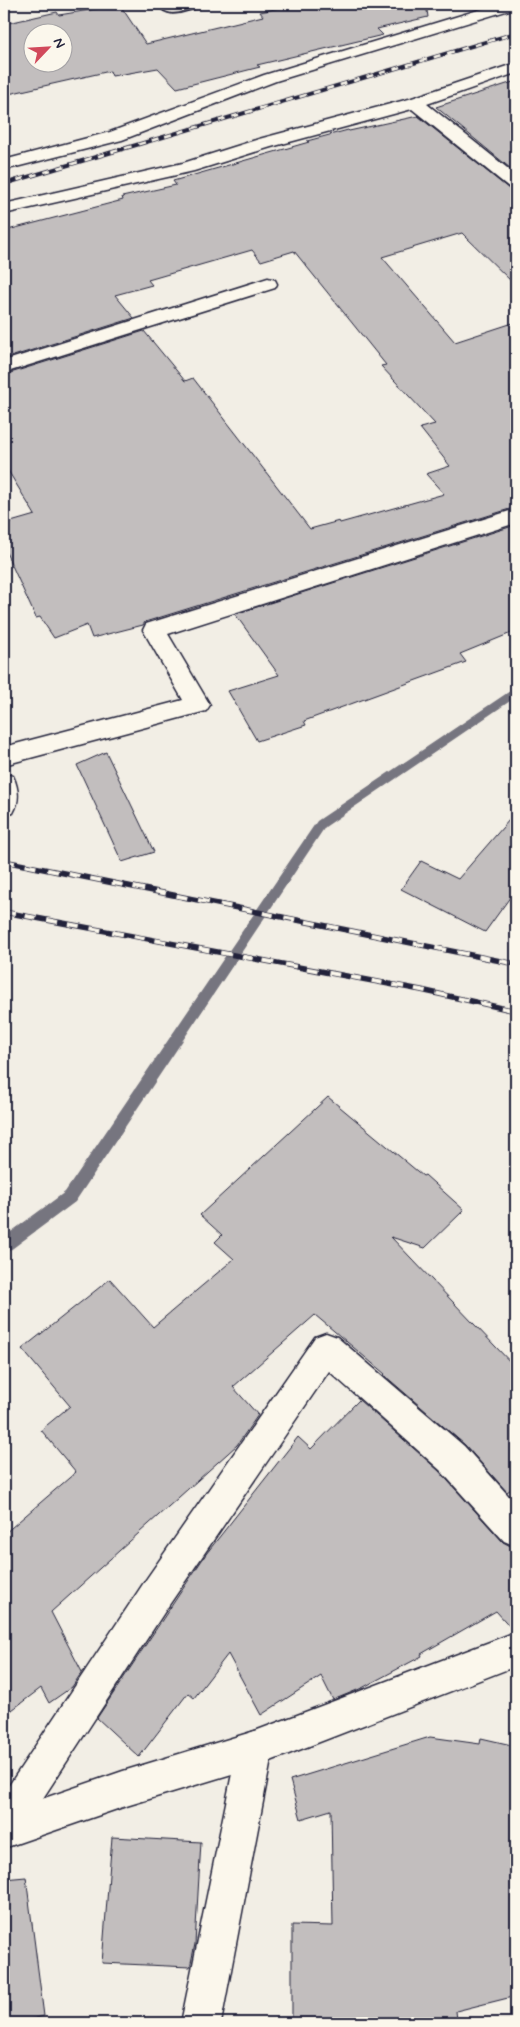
<svg xmlns="http://www.w3.org/2000/svg" width="520" height="2027" font-family="Mynerve,sans-serif">
  <style>
    .lines { fill: none; stroke-linecap: round; stroke-linejoin: round }
    .stream { fill: #76747f; fill-rule: evenodd }
    .building { fill: #c2bebe; stroke: #22223b; fill-rule: evenodd }
    .lane-casing { stroke: #22223b; stroke-width: 4 }
    .street-casing { stroke: #22223b; stroke-width: 3 }
    .secondary-casing { stroke: #22223b; stroke-width: 3 }
    .lane { fill: #fbf7ec; fill-rule: evenodd }
    .street { fill: #fbf7ec; fill-rule: evenodd }
    .secondary { fill: #fbf7ec; fill-rule: evenodd }
    .rail-far1-casing { stroke: #22223b; stroke-width: 4 }
    .rail-casing { stroke: #22223b; stroke-width: 5.5 }
    .rail-far1 { stroke: #fbf7ec; stroke-width: 2.5; stroke-dasharray: 7; stroke-linecap: butt }
    .rail { stroke: #fbf7ec; stroke-width: 4; stroke-dasharray: 11; stroke-linecap: butt }
  </style>
  <rect width="100%" height="100%" fill="#f2eee5"/>
  <filter id="ink" filterUnits="userSpaceOnUse"><feTurbulence type="fractalNoise" baseFrequency=".02" numOctaves="2"/><feDisplacementMap in="SourceGraphic" scale="10" xChannelSelector="R" yChannelSelector="G"/><feConvolveMatrix kernelMatrix="1 2 1 2 8 2 1 2 1" color-interpolation-filters="sRGB"/></filter>
  <g filter="url(#ink)">
    <g class="lines">
      <!-- stream -->
      <path class="stream" d="M 516,687 L 516,697 L 325,827 L 75,1202 L 9,1251 L 4,1253 L 4,1237 L 65,1192 L 317,821 Z"/>
    </g>
    <!-- building -->
    <path class="building" d="M 300,4 L 426,4 L 428,17 L 377,29 L 383,35 L 257,65 L 260,67 L 177,88 L 158,68 L 112,76 L 110,71 L 4,95 L 4,24 L 57,12 L 59,15 L 120,5 L 146,44 L 263,16 L 260,12 ZM 32,32 L 62,32 L 62,62 L 32,62 Z
      M 516,81 L 516,173 L 436,107 Z
      M 418,116 L 509,189 L 516,191 L 516,286 L 462,233 L 382,257 L 455,342 L 516,322 L 516,507 L 145,622 L 143,625 L 92,638 L 87,625 L 54,638 L 40,617 L 36,618 L 4,548 L 4,524 L 35,515 L 4,464 L 4,375 L 144,331 L 185,381 L 193,378 L 310,529 L 339,521 L 340,523 L 444,494 L 426,474 L 450,466 L 420,428 L 435,424 L 381,366 L 386,365 L 294,251 L 261,261 L 252,250 L 148,280 L 152,285 L 115,295 L 134,318 L 4,359 L 4,231 L 123,200 L 122,197 L 176,185 L 173,181 L 309,142 L 307,141 L 348,130 L 349,131 Z
      M 516,525 L 516,631 L 460,654 L 466,662 L 304,721 L 306,725 L 257,741 L 228,691 L 279,675 L 235,614 Z
      M 106,752 L 154,852 L 122,862 L 77,765 Z
      M 516,812 L 516,889 L 485,932 L 401,889 L 421,861 L 458,879 Z
      M 328,1097 L 423,1176 L 425,1175 L 464,1210 L 425,1248 L 391,1237 L 516,1368 L 516,1486 L 507,1492 L 465,1445 L 384,1375 L 385,1374 L 315,1315 L 233,1387 L 258,1415 L 237,1445 L 51,1612 L 82,1672 L 72,1687 L 49,1703 L 41,1688 L 4,1716 L 4,1534 L 76,1472 L 41,1430 L 70,1406 L 22,1349 L 110,1279 L 153,1327 L 234,1259 L 215,1242 L 222,1235 L 200,1215 Z
      M 359,1400 L 439,1471 L 503,1542 L 516,1549 L 516,1630 L 514,1631 L 496,1611 L 421,1654 L 422,1656 L 362,1688 L 333,1700 L 321,1676 L 261,1715 L 228,1654 L 194,1698 L 188,1693 L 139,1757 L 97,1718 L 206,1554 L 298,1437 L 311,1449 Z
      M 430,1737 L 480,1744 L 481,1738 L 516,1746 L 516,1996 L 456,2011 L 457,2020 L 432,2023 L 292,2023 L 292,1925 L 333,1926 L 331,1810 L 301,1819 L 290,1780 Z
      M 112,1837 L 201,1842 L 195,1944 L 190,1967 L 102,1963 Z
      M 26,1877 L 44,2016 L 16,2023 L 4,2023 L 4,1879 Z"/>
    <g class="lines">
      <defs>
        <path id="lane" d="M 158,4 L 173,5 L 199,4 L 198,7 C 182,11 168,19 158,4 Z"/>
        <path id="street" d="M 498,4 L 516,4 L 516,8 L 276,81 L 122,140 L 4,170 L 4,160 L 110,132 L 264,75 Z
          M 516,63 L 516,73 L 427,104 L 516,175 L 516,189 L 510,188 L 412,109 L 271,147 L 194,171 L 4,214 L 4,204 L 183,163 L 259,139 L 409,99 Z
          M 268,278 L 275,280 L 277,284 L 275,288 L 4,373 L 4,361 Z
          M 516,509 L 516,523 L 168,634 L 210,705 L 206,711 L 4,765 L 4,747 L 183,700 L 143,630 L 146,624 Z
          M 326,1333 L 337,1337 L 464,1446 L 516,1504 L 516,1546 L 504,1541 L 440,1470 L 329,1371 L 169,1605 L 17,1838 L 4,1843 L 4,1793 L 145,1581 L 315,1337 Z
          M 255,1731 L 268,1736 L 273,1749 L 221,2023 L 181,2023 L 237,1749 L 242,1736 Z"/>
        <path id="secondary" d="M 4,774 L 13,776 C 19,789 20,801 13,813 L 4,816 Z
          M 516,1632 L 516,1666 L 255,1767 L 123,1807 L 4,1848 L 4,1812 L 123,1771 L 255,1731 Z"/>
      </defs>
      <!-- lane casing -->
      <use href="#lane" class="lane-casing"/>
      <!-- street casing -->
      <use href="#street" class="street-casing"/>
      <!-- secondary casing -->
      <use href="#secondary" class="secondary-casing"/>
      <!-- lane -->
      <use href="#lane" class="lane"/>
      <!-- street -->
      <use href="#street" class="street"/>
      <!-- secondary -->
      <use href="#secondary" class="secondary"/>
      <defs>
        <path id="rail-far1" d="M 4,184 L 516,33"/>
        <path id="rail" d="M 4,861 L 516,964
          M 4,912 L 421,990 L 516,1011"/>
      </defs>
      <!-- rail-far1 casing -->
      <use href="#rail-far1" class="rail-far1-casing"/>
      <!-- rail casing -->
      <use href="#rail" class="rail-casing"/>
      <!-- rail-far1 -->
      <use href="#rail-far1" class="rail-far1"/>
      <!-- rail -->
      <use href="#rail" class="rail"/>
    </g>
  </g>
  <!-- margin -->
  <rect width="520" height="2027" fill="none" stroke="#fbf7ec" stroke-width="20"/>
  <rect x="10" y="10" width="500" height="2007" fill="none" stroke="#22223b" stroke-width="2" filter="url(#ink)"/>
  <!-- north arrow -->
  <g transform="translate(48 48) rotate(65)"><circle r="24" fill="#fbf7ec" stroke="#a4a2a5"/>
  <path d="M0-4L9 19L0 12L-9 19Z" fill="#d1495b"/>
  <text y="-8" font-size="14" font-weight="bold" text-anchor="middle" fill="#22223b">N</text>
  </g>
</svg>
